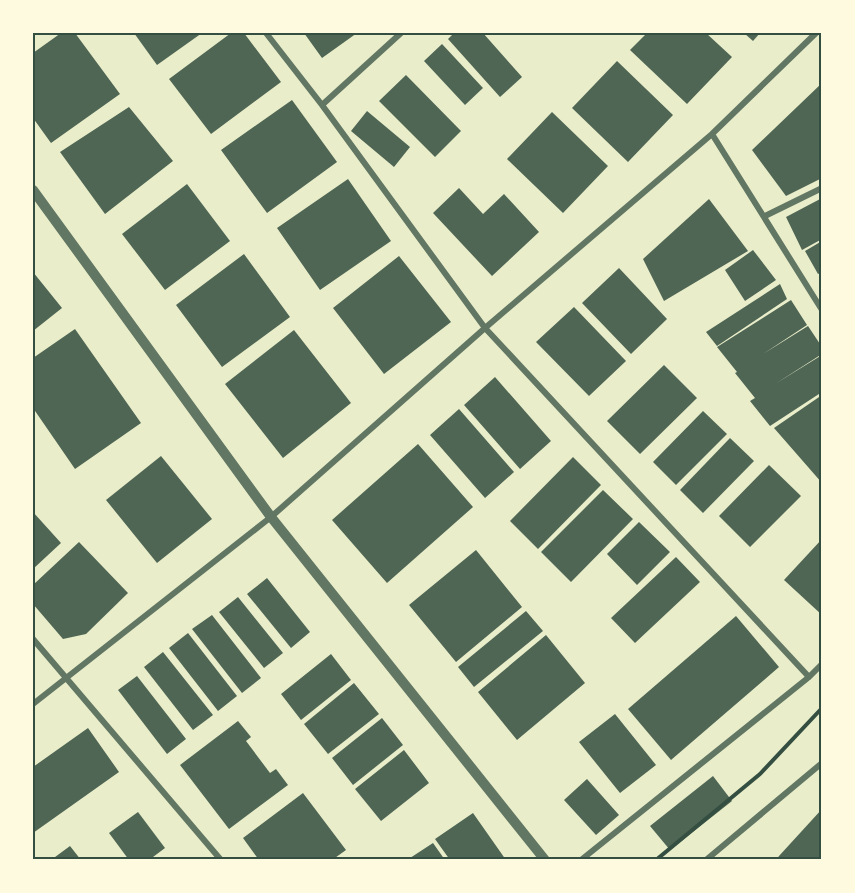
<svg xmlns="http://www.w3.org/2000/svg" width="855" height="893" font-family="'Times New Roman',serif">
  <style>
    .building { fill: #4f6655 }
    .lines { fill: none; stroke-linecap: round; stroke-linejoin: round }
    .path { stroke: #344e41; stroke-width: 4 }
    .minor { stroke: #617663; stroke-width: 6 }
    .tertiary { stroke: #617663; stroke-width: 10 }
    .neatline { fill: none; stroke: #344e41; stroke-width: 2 }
  </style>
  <rect width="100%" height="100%" fill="#e9edc9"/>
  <!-- building -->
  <path class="building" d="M 61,33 L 75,33 L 120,94 L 51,143 L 33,118 L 33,53 Z
    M 134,33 L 202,33 L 157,65 Z
    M 231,33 L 244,33 L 281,82 L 211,134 L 169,79 Z
    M 304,33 L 357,33 L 322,58 Z
    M 454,33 L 483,33 L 522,77 L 500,97 L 448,39 Z
    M 647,33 L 706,33 L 732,57 L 687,104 L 630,50 Z
    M 744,33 L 760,33 L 753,41 Z
    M 442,44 L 483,88 L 465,105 L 424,61 Z
    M 617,61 L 673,115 L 628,162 L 572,108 Z
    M 406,75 L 461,131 L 435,157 L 379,101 Z
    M 822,83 L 822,178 L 786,196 L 752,150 Z
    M 292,100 L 337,162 L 267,213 L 221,150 Z
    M 129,107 L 173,161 L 105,214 L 60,152 Z
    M 367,111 L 410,147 L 394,167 L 351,131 Z
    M 552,112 L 608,166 L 563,213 L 507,159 Z
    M 348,179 L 391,241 L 320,290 L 277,228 Z
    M 187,184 L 230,241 L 165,290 L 122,234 Z
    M 459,188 L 483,214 L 504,194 L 539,232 L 492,276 L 433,213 Z
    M 822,198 L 822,239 L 802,250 L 786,217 Z
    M 709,199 L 748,251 L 664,301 L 643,259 Z
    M 822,241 L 822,272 L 818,274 L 805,251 Z
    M 753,250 L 776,280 L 745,301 L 725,270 Z
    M 244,254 L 290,317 L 222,367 L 176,305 Z
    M 399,256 L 451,322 L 384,374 L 333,308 Z
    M 619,268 L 667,319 L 631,354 L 582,303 Z
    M 33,272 L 62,308 L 33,331 Z
    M 780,284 L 787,299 L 717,346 L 706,332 Z
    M 791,300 L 807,325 L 763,354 L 808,326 L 822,347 L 822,354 L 775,384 L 822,355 L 822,392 L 770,426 L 750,401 L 755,398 L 735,373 L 737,372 L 717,347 Z
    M 574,307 L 626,361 L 589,396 L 536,342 Z
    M 75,329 L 141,423 L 75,469 L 33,408 L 33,358 Z
    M 294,330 L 351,403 L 283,458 L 225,384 Z
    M 664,365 L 697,398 L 640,454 L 607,421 Z
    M 495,377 L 551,441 L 520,469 L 464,405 Z
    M 822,395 L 822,483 L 774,428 Z
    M 459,409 L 514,472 L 485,498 L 430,435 Z
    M 703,411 L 727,434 L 676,485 L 653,462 Z
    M 730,438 L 754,461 L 703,513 L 680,490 Z
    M 418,444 L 473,507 L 387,583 L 332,520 Z
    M 161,456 L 212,519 L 157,563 L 106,500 Z
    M 573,457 L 601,485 L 538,549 L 510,521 Z
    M 769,465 L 801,496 L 750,547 L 719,516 Z
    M 603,490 L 633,519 L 571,582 L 541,552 Z
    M 33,512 L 61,543 L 33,569 Z
    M 639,522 L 670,552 L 637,585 L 607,554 Z
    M 822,539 L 822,615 L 784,580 Z
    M 79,542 L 128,593 L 86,634 L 63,639 L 33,604 L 33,585 Z
    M 476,550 L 522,607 L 456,662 L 409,605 Z
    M 676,557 L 700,582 L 635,643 L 611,618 Z
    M 267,578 L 310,632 L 291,648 L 247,594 Z
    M 238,597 L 283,653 L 264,668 L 219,612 Z
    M 526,611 L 543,631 L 474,687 L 458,667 Z
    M 212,615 L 261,678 L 242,693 L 192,629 Z
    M 736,616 L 779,667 L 671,760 L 628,709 Z
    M 188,633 L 237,696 L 218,711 L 169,648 Z
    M 546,635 L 585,683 L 517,740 L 478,692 Z
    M 163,652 L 213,715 L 193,730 L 144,667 Z
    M 331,654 L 351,680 L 301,720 L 281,694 Z
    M 137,676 L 186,739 L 167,754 L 118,690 Z
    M 354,683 L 379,714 L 328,754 L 304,724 Z
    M 615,714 L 656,765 L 620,793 L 579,742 Z
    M 382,718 L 403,745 L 353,785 L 332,758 Z
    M 238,721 L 251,737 L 246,741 L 270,773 L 276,769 L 288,785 L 229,829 L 180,765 Z
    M 88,728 L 119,772 L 33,833 L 33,767 Z
    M 404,750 L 429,783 L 381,821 L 355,789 Z
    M 713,776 L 732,801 L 670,850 L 650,826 Z
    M 587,779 L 619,815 L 596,835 L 564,800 Z
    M 303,793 L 346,850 L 332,860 L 259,860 L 243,838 Z
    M 822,809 L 822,860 L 776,860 L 779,856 Z
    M 138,812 L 165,848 L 149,860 L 129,860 L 109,833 Z
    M 473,813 L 506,860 L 450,860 L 435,839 Z
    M 433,843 L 445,860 L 407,860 Z
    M 70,846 L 81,860 L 51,860 Z"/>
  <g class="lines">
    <!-- path -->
    <path class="path" d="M 656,860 L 760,774 L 822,708"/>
    <!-- minor -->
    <path class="minor" d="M 266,33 L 322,105 L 485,328 L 809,677
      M 322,105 L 401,33
      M 712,134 L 822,310
      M 765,216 L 822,188
      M 33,639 L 221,860
      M 33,704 L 271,517 L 485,328 L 712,134 L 816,33
      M 581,860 L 809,677 L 822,664
      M 706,860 L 822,763"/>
    <!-- tertiary -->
    <path class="tertiary" d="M 33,190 L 271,517 L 545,860"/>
  </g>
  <!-- border -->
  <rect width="855" height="893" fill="none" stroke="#fefae0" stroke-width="69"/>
  <rect x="34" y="34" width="786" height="824" class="neatline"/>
</svg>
